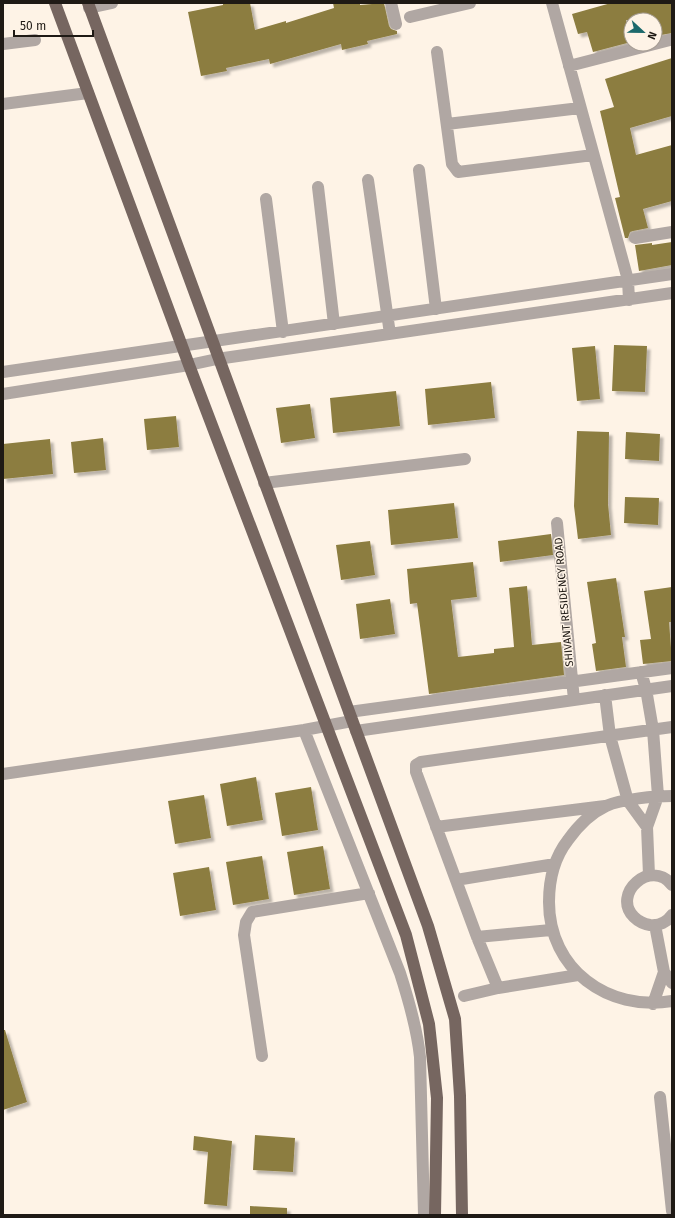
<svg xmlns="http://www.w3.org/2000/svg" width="675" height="1218" font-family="'Fira Sans',sans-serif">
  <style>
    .building { fill: #8c7d40; filter: url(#shadow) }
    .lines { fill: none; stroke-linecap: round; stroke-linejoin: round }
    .minor { stroke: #b0a7a3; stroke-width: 12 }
    .major { stroke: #766660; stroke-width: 12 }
    .labels { text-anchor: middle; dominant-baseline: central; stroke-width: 3; stroke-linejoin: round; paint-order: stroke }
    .street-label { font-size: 11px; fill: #1f1a15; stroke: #fef3e6 }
  </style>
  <defs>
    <filter id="shadow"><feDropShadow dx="3.5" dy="3.5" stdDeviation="1" flood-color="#0004"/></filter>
  </defs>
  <rect width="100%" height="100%" fill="#fef3e6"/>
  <!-- building -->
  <path class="building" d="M 223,3 L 250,3 L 255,30 L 286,21 L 286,23 L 334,8 L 333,3 L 360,3 L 360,5 L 384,3 L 389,26 L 391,29 L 397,31 L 397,34 L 367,41 L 368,44 L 342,50 L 341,44 L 270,64 L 269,59 L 226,68 L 227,71 L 201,76 L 188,12 L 223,5 Z
    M 611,3 L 672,3 L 672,33 L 655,36 L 655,20 L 626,20 L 631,42 L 593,52 L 587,32 L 578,34 L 572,14 Z
    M 672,58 L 672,116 L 630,128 L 636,155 L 672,145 L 672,201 L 643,209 L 648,228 L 633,231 L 630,232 L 628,238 L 625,238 L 615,198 L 620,197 L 600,111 L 614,107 L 605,79 Z
    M 672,242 L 672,265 L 639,271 L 635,245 L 652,243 L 652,245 Z
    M 614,345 L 647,346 L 645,392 L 612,391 Z
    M 595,346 L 600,399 L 577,401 L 572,348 Z
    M 491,382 L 495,418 L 428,425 L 425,389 Z
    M 396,391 L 400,426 L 333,433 L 330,398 Z
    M 310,404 L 315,438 L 281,443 L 276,408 Z
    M 176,416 L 179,447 L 147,450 L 144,419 Z
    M 577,431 L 609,432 L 608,504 L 611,535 L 578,539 L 574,506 Z
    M 626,432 L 660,434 L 659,461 L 625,459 Z
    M 103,438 L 106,470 L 74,473 L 71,442 Z
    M 50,439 L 53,474 L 3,479 L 3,444 Z
    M 625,497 L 659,498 L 658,525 L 624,523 Z
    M 454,503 L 458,538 L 391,545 L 388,510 Z
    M 551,534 L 553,555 L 500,562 L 498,541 Z
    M 370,541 L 375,575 L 341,580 L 336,545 Z
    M 473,562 L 477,597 L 451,600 L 458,657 L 494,653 L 494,649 L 514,647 L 509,588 L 527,586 L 532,645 L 561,642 L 564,675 L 429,694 L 417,603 L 410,604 L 407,569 Z
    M 616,578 L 625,637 L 622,637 L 626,667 L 596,671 L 592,644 L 596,643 L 587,582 Z
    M 672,587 L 672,622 L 669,622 L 672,661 L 643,664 L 640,640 L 651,639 L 644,591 Z
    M 390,599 L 395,634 L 360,639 L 356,604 Z
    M 256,777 L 263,820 L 227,826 L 220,784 Z
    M 311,787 L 318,830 L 282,836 L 275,793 Z
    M 204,795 L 211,838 L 175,844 L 168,801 Z
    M 323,846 L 330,889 L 294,895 L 287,852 Z
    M 262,856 L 269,899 L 233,905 L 226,862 Z
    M 209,867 L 216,910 L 180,916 L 173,873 Z
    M 3,1030 L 5,1030 L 27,1102 L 3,1110 Z
    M 255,1135 L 295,1138 L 293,1172 L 253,1170 Z
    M 194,1136 L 232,1141 L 227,1206 L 204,1204 L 208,1152 L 193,1150 Z
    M 250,1206 L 287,1208 L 287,1215 L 250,1215 Z"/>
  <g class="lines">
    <!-- minor -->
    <path class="minor" d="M 391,3 L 396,24
      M 552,3 L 628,280 L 629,300
      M 89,8 L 112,3
      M 410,17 L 470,3
      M 3,44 L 35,40
      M 437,52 L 452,164 L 458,172 L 593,155
      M 569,66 L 670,40
      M 3,104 L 88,93
      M 447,124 L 580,108
      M 419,170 L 436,309
      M 368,180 L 390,334
      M 318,187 L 334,324
      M 266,199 L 283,332
      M 635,238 L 672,232
      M 3,372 L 672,274
      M 3,394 L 189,365 L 217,359 L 672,293
      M 264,483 L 465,459
      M 557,523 L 574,700
      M 641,672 L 646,689 L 653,730 L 658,796 L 647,827 L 649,875
      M 605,695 L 610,736 L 628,801 L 647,827
      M 349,712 L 672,668
      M 304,730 L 400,973 C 409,1001 417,1028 420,1057 L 424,1215
      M 356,731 L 672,686
      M 3,774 L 304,730 L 352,721
      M 672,796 C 656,796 621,799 606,806 C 591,813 578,826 568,840 C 554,858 549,879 549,902 C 549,969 608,1012 672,1001
      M 436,827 L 605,806
      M 456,880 L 555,864
      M 672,885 C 651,858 611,894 634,917 C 639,922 644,924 650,925 C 659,926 667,922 672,915
      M 655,925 L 664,972 L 672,983
      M 477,937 L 551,930
      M 578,975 L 498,988 L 477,937 L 416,772 L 416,765 L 421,762 L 672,727
      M 464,996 L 498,988
      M 653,1004 L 664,972
      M 262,1056 L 244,935 L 246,922 L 252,912 L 369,893
      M 660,1097 L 672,1211"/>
    <!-- major -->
    <path class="major" d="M 55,3 L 189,365 L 406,935 L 429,1024 L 437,1098 L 435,1215
      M 88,3 L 428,926 L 455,1019 L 460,1096 L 462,1215"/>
  </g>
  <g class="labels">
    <!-- street labels -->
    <g class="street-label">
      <text transform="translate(564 602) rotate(-95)">SHIVANT RESIDENCY ROAD</text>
    </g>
  </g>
  <!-- border -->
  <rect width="675" height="1218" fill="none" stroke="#1f1a15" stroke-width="8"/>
  <!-- north arrow -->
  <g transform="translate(643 32) rotate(112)"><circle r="19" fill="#fef3e6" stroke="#a59c92"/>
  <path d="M0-3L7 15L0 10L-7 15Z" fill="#1c696b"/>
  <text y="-6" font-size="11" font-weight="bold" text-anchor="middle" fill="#1f1a15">N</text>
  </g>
  <!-- scale -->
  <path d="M14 30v6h79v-6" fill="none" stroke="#1f1a15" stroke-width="2"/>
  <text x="20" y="30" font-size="12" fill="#1f1a15" stroke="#fef3e6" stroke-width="3" paint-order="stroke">50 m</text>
</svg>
